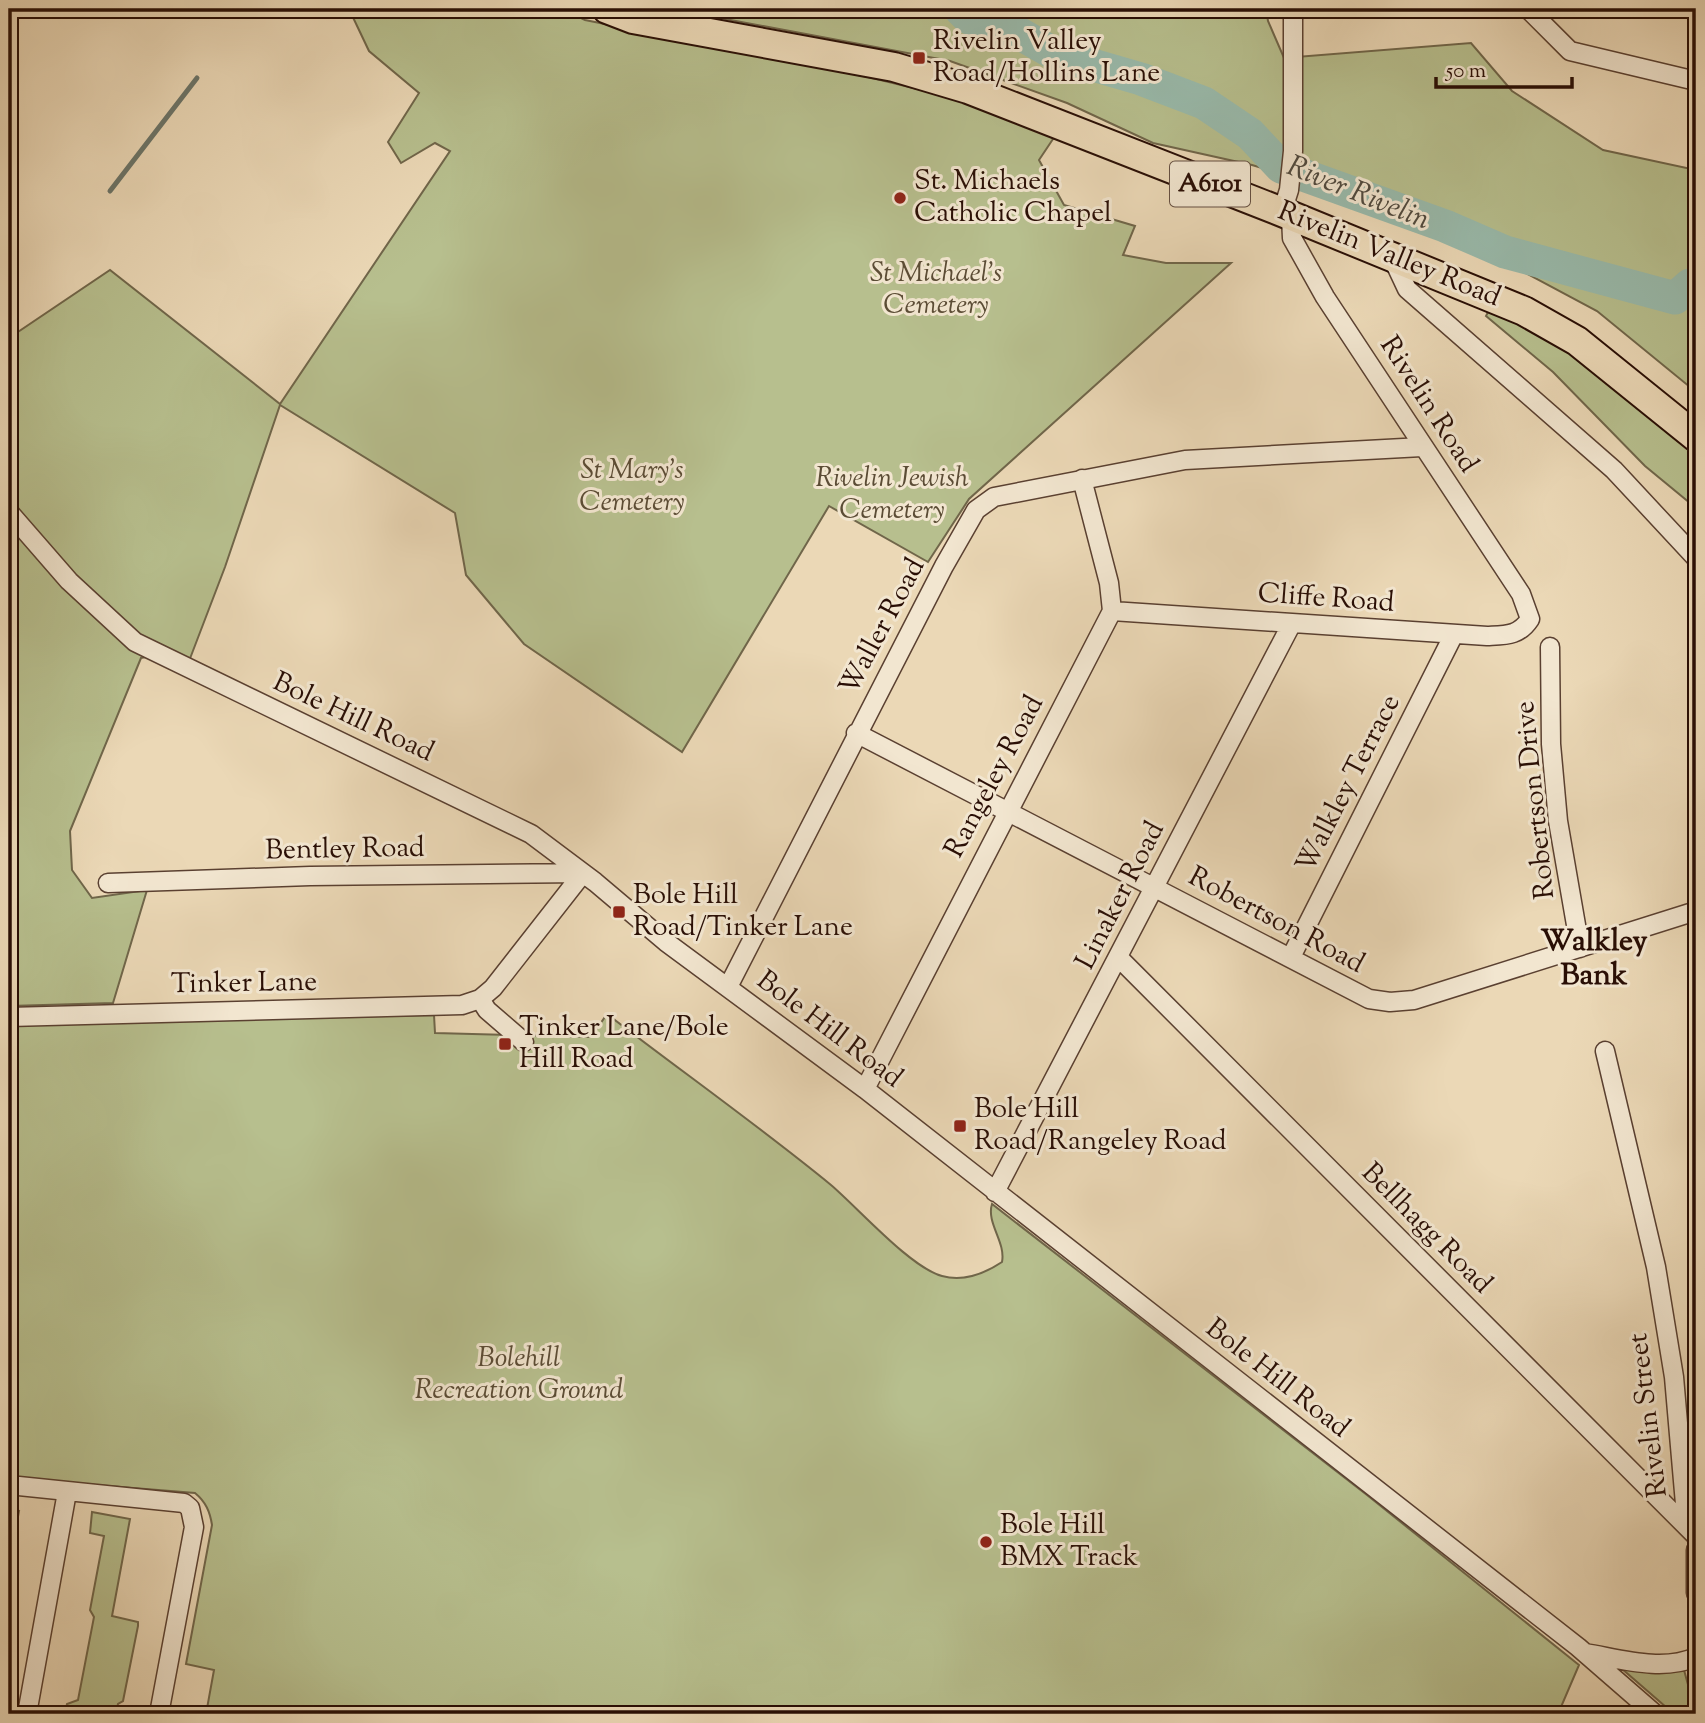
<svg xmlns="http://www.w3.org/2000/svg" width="1705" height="1723" font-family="'Sorts Mill Goudy',serif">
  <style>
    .green { fill: #b7bf8e; stroke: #70664a; stroke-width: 2 }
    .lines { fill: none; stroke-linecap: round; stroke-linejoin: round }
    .stream { stroke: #6c7569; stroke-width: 5 }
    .river { stroke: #99baab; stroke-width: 33 }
    .minor-casing { stroke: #5a4031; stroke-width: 21 }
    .primary-casing { stroke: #290e05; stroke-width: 32 }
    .minor { stroke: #f2e6d0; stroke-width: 18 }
    .primary { stroke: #ebd8b6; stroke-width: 28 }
    .poi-dot { fill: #8f2418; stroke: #f2e6d0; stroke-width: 2.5 }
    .labels { text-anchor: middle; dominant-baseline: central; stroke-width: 6; stroke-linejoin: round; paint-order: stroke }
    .shield { fill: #f2e6d0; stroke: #654f42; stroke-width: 2 }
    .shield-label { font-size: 26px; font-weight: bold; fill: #290e05 }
    .poi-label { font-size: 28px; fill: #290e05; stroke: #f2e6d0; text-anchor: start }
    .street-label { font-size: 28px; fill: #290e05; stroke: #f2e6d0 }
    .park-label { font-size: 28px; font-style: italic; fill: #5b4c35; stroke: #f2e6d0 }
    .water-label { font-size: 30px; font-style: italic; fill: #504a3f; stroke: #f2e6d0 }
    .neighbourhood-label { font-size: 30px; font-weight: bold; fill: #290e05; stroke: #f2e6d0 }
  </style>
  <rect width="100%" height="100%" fill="#ebd8b6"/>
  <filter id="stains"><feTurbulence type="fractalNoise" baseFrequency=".00286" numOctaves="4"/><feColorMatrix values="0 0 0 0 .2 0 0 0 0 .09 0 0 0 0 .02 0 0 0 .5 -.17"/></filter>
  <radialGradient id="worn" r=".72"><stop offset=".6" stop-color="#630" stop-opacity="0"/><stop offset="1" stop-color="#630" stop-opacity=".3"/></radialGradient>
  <!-- green -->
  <path class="green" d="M 349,9 L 563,9 L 585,20 L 868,77 L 967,101 L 1055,136 L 1039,160 L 1064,205 L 1135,226 L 1123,255 L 1166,263 L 1231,263 L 969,499 L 928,562 L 829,506 L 682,752 L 524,644 L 466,575 L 455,513 L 280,405 L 225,567 L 186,669 L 156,655 L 141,658 L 70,831 L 72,870 L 92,898 L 147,890 L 113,1003 L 9,1006 L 9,338 L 110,270 L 280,404 L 450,151 L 435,143 L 401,163 L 388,142 L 419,93 L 369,51 Z
    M 672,9 L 1266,9 L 1268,21 L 1284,58 L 1471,43 L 1512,91 L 1603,150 L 1696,170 L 1696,392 L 1597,311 L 1494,256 L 1329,188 L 1252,165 L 1153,143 L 1067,103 L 950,61 Z
    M 1496,297 L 1696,447 L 1696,508 L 1645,466 L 1553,372 L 1486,316 Z
    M 607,1014 C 681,1071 759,1126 831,1185 C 858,1208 911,1268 942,1276 C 964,1282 984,1274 1002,1262 C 1006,1242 986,1223 992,1204 L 1367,1495 L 1579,1665 L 1558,1714 L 206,1714 L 214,1670 L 186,1664 L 212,1525 C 210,1512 206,1502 195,1493 L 9,1478 L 9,1024 L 434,1015 L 435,1033 L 591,1037 Z
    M 9,1510 L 19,1511 L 9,1568 Z
    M 92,1512 L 130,1519 L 112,1616 L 138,1622 L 138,1626 L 123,1701 L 118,1704 L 116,1714 L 65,1714 L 67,1704 L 78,1700 L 94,1617 L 90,1610 L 104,1536 L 90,1533 Z
    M 1621,1668 L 1684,1670 L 1696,1714 L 1674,1714 Z"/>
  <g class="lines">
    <!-- stream -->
    <path class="stream" d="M 110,191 L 197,78"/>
    <!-- river -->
    <path class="river" d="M 960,9 L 969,18 L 1022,35 L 1055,54 L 1141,79 L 1204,103 L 1250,134 L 1281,167 L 1445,226 L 1505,252 L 1675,298 L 1690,285 L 1696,290"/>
    <defs>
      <path id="minor" d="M 1528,9 L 1570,51 L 1696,81
        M 1282,212 L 1289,190 L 1293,151 L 1293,9
        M 1391,255 L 1407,289 L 1614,470 L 1696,558
        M 9,512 L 69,581 L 135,642 L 531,834 L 595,882 L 666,942 L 865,1089 L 1578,1647 L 1655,1714
        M 1112,611 L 1487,636 C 1506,635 1519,636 1530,619 L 1521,594 L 1325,297 L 1292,238 L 1291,217
        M 1550,647 L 1551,744 L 1558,821 L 1580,948
        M 856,733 L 1369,999 L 1390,1002 L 1414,1000 L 1696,911
        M 108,883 L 310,876 L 583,873
        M 1291,957 L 1454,634
        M 1119,958 L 1696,1536
        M 728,987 L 944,566 L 976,510 L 994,497 L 1185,460 L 1422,447
        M 480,999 L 487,1010 L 524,1042
        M 9,1017 L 462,1005 L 480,999 L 493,988 L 583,873
        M 1605,1051 L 1656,1267 L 1674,1377 L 1687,1527
        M 865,1089 L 1112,611 L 1109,583 L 1082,479
        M 995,1192 L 1292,623
        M 9,1485 L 184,1503 L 190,1508 L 194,1527 L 159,1714
        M 1696,1550 L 1696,1593
        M 1585,1653 C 1621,1659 1662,1672 1696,1657
        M 27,1714 L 67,1492"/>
      <path id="primary" d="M 607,9 L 633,19 L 894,67 L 968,89 L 1282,212 L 1524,311 L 1577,341 L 1696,437"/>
    </defs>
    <!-- minor casing -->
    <use href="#minor" class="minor-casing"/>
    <!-- primary casing -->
    <use href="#primary" class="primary-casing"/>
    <!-- minor -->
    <use href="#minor" class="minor"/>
    <!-- primary -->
    <use href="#primary" class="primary"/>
  </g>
  <!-- markers -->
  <g class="poi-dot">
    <rect x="912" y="51" width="14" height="14" rx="3.5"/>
    <circle cx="900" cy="198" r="7"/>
    <rect x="612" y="905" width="14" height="14" rx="3.5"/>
    <rect x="498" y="1037" width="14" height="14" rx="3.5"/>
    <rect x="953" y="1119" width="14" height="14" rx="3.5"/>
    <circle cx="986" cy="1542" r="7"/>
  </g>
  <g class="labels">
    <!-- shield labels -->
    <rect class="shield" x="1170" y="161.5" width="80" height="45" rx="5"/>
    <g class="shield-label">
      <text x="1210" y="184">A6101</text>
    </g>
    <!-- poi labels -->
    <g class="poi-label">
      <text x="933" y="42">Rivelin Valley<tspan x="933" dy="32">Road/Hollins Lane</tspan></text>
      <text x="914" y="182">St. Michaels<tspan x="914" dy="32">Catholic Chapel</tspan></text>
      <text x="633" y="896">Bole Hill<tspan x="633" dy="32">Road/Tinker Lane</tspan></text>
      <text x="519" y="1028">Tinker Lane/Bole<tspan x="519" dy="32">Hill Road</tspan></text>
      <text x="974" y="1110">Bole Hill<tspan x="974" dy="32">Road/Rangeley Road</tspan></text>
      <text x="1000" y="1526">Bole Hill<tspan x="1000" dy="32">BMX Track</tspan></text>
    </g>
    <!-- street labels -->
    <g class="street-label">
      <text transform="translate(1389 255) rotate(22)">Rivelin Valley Road</text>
      <text transform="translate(1428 405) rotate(57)">Rivelin Road</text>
      <text transform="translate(1326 599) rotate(4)">Cliffe Road</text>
      <text transform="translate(883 627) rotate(-62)">Waller Road</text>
      <text transform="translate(353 718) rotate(25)">Bole Hill Road</text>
      <text transform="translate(995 777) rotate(-62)">Rangeley Road</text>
      <text transform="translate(1349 784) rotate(-63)">Walkley Terrace</text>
      <text transform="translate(1536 800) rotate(-96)">Robertson Drive</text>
      <text transform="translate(345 850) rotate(-1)">Bentley Road</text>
      <text transform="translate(1121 896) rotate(-63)">Linaker Road</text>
      <text transform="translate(1276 921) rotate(28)">Robertson Road</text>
      <text transform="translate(244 984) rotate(-1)">Tinker Lane</text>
      <text transform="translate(829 1030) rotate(37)">Bole Hill Road</text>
      <text transform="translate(1426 1229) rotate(45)">Bellhagg Road</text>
      <text transform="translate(1277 1379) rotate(38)">Bole Hill Road</text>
      <text transform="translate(1649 1415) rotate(-97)">Rivelin Street</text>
    </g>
    <!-- park labels -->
    <g class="park-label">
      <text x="936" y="274">St Michael's<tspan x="936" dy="32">Cemetery</tspan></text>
      <text x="632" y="471">St Mary's<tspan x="632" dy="32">Cemetery</tspan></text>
      <text x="892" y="479">Rivelin Jewish<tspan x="892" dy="32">Cemetery</tspan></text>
      <text x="519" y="1359">Bolehill<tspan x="519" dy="32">Recreation Ground</tspan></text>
    </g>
    <!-- water labels -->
    <g class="water-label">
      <text transform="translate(1358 194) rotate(22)">River Rivelin</text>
    </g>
    <!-- neighbourhood labels -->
    <g class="neighbourhood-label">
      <text x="1594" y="942">Walkley<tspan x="1594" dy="34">Bank</tspan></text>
    </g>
  </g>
  <!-- margin -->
  <rect width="1705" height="1723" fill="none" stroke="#ebd8b6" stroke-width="35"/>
  <rect x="10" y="10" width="1684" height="1702" fill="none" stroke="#290e05" stroke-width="3.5"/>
  <rect x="18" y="18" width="1670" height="1688" fill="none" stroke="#290e05" stroke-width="2"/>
  <!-- scale -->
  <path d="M1436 77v10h136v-10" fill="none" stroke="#290e05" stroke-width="3.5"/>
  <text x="1446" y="77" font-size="21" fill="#290e05" stroke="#f2e6d0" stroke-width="5" paint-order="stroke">50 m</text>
  <rect width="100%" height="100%" filter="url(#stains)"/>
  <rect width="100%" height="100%" fill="url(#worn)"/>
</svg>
